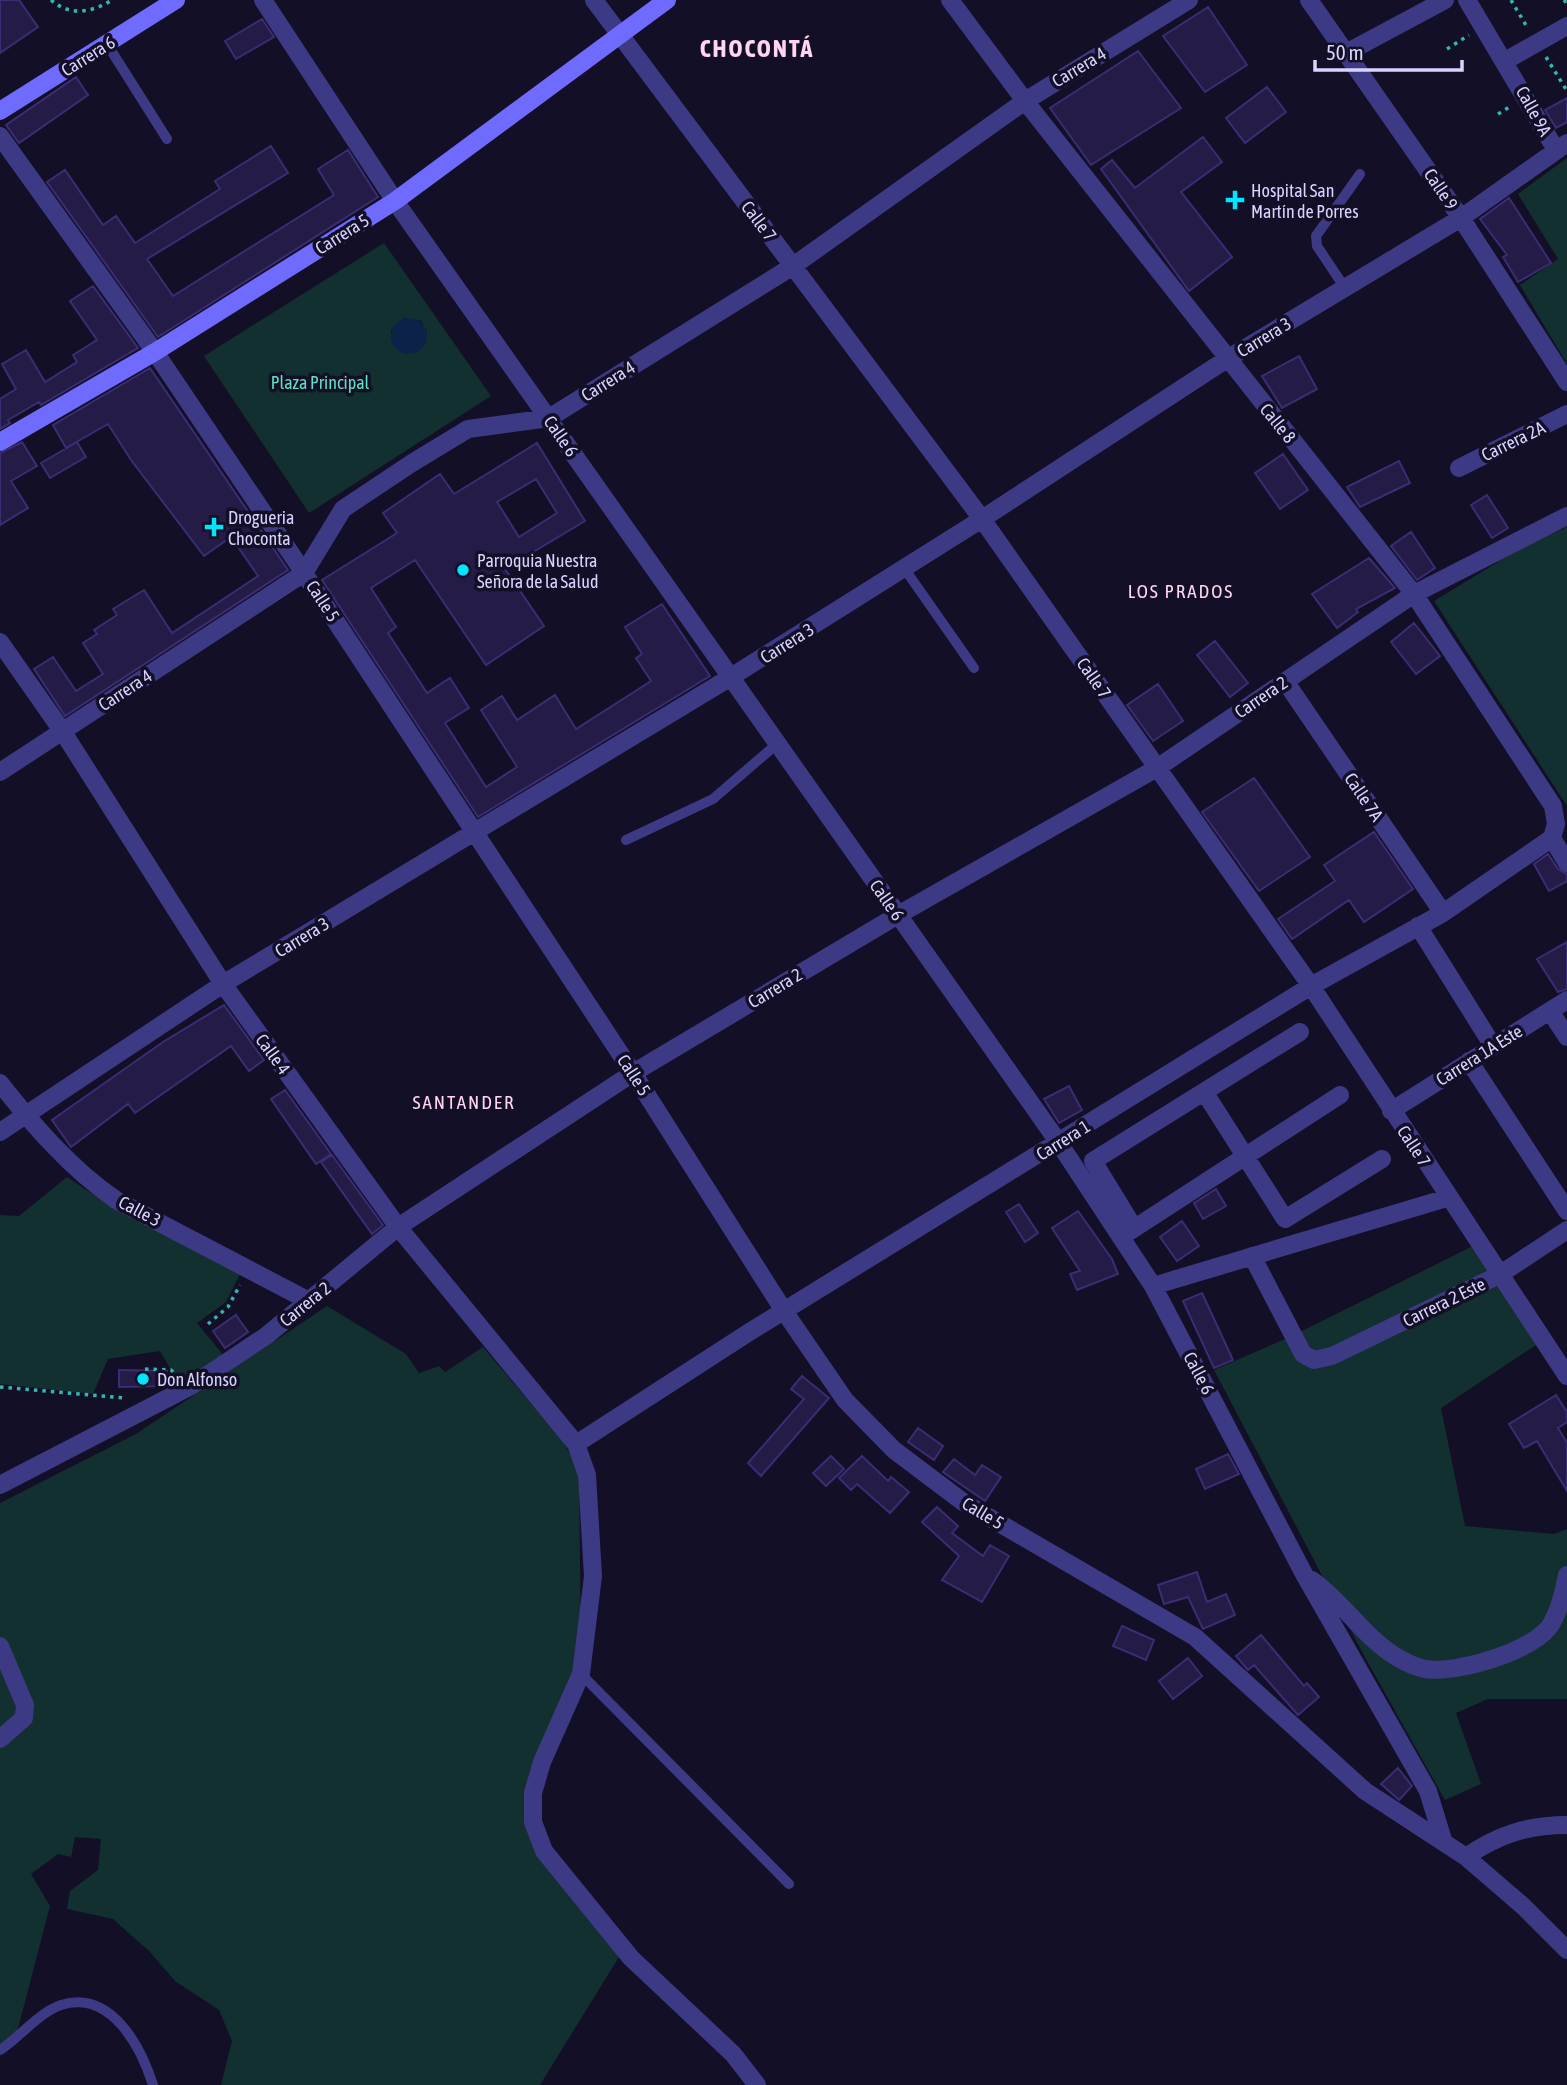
<svg xmlns="http://www.w3.org/2000/svg" width="1567" height="2085" font-family="'Asap Condensed',sans-serif">
  <style>
    .green { fill: #12302f; fill-rule: evenodd }
    .water { fill: #0c2248 }
    .building { fill: #241b47; stroke: #3b2d73; stroke-width: 2; fill-rule: evenodd }
    .lines { fill: none; stroke-linecap: round; stroke-linejoin: round }
    .path { stroke: #2fb8b0; stroke-width: 3.5; stroke-dasharray: 3.5 5; stroke-linecap: butt }
    .lane { stroke: #3d3a85; stroke-width: 10 }
    .street { stroke: #3d3a85; stroke-width: 18 }
    .secondary { stroke: #6f6bff; stroke-width: 18 }
    .poi-dot { fill: #00e5ff; stroke: #130f26; stroke-width: 2.5 }
    .labels { text-anchor: middle; dominant-baseline: central; stroke-width: 7; stroke-linejoin: round; paint-order: stroke }
    .street-label { font-size: 18px; fill: #d9d4ff; stroke: #130f26 }
    .poi-label { font-size: 18px; fill: #d9d4ff; stroke: #130f26; text-anchor: start }
    .park-label { font-size: 18px; fill: #5fe0c0; stroke: #130f26 }
    .neighbourhood-label { font-size: 19px; letter-spacing: 2px; fill: #ffd6f0; stroke: #130f26 }
    .district-label { font-size: 24px; font-weight: bold; letter-spacing: 2px; fill: #ffd6f0; stroke: #130f26 }
  </style>
  <rect width="100%" height="100%" fill="#130f26"/>
  <!-- green -->
  <path class="green" d="M 1567,158 L 1567,364 L 1520,285 L 1558,259 L 1518,194 Z
    M 384,243 L 491,396 L 309,513 L 204,356 ZM 404,318 L 421,321 L 427,332 L 426,343 L 392,342 L 391,330 Z
    M 1567,527 L 1567,806 L 1434,601 L 1521,548 Z
    M 67,1177 L 105,1202 L 240,1274 L 226,1302 L 197,1323 L 224,1356 L 186,1382 L 171,1370 L 160,1351 L 108,1359 L 93,1394 L 0,1384 L 0,1215 L 19,1216 Z
    M 1477,1244 L 1539,1343 L 1441,1408 L 1465,1526 L 1554,1534 L 1567,1529 L 1567,1699 L 1488,1699 L 1456,1713 L 1481,1784 L 1445,1800 L 1367,1661 L 1214,1370 L 1292,1336 Z
    M 327,1306 L 406,1354 L 419,1373 L 439,1366 L 445,1372 L 483,1347 L 563,1441 L 579,1471 L 581,1648 L 542,1764 L 535,1838 L 622,1952 L 540,2085 L 221,2085 L 232,2041 L 219,2010 L 175,1981 L 149,1951 L 113,1919 L 67,1909 L 70,1891 L 98,1870 L 101,1839 L 75,1837 L 71,1857 L 58,1854 L 31,1874 L 50,1906 L 15,2040 L 0,2047 L 0,1503 L 136,1434 Z"/>
  <!-- water -->
  <path class="water" d="M391 336a18 18 0 1 1 36 0a18 18 0 1 1-36 0Z"/>
  <!-- building -->
  <path class="building" d="M 0,0 L 19,0 L 38,27 L 0,53 Z
    M 1208,7 L 1247,65 L 1205,92 L 1163,36 Z
    M 262,19 L 274,37 L 236,59 L 225,41 Z
    M 1138,51 L 1181,108 L 1091,165 L 1050,108 Z
    M 76,77 L 88,95 L 19,143 L 6,125 Z
    M 1267,87 L 1286,112 L 1245,143 L 1226,118 Z
    M 1567,98 L 1567,122 L 1556,128 L 1545,110 Z
    M 1203,137 L 1222,162 L 1181,192 L 1232,257 L 1189,291 L 1101,169 L 1112,160 L 1135,188 Z
    M 271,146 L 288,173 L 147,259 L 173,296 L 334,195 L 318,169 L 348,150 L 378,197 L 158,337 L 47,182 L 65,170 L 103,225 L 116,216 L 135,243 L 220,189 L 215,181 Z
    M 1509,198 L 1551,263 L 1518,282 L 1503,257 L 1507,255 L 1480,219 Z
    M 93,286 L 138,348 L 41,405 L 39,402 L 8,420 L 10,423 L 0,429 L 0,399 L 16,389 L 2,364 L 26,350 L 45,382 L 77,362 L 73,355 L 97,340 L 70,301 Z
    M 1299,356 L 1317,389 L 1282,408 L 1262,376 Z
    M 150,368 L 288,570 L 65,716 L 34,669 L 53,657 L 76,691 L 103,674 L 83,643 L 97,634 L 94,630 L 117,615 L 113,609 L 144,590 L 172,633 L 258,576 L 231,537 L 204,556 L 131,460 L 108,424 L 66,448 L 53,425 Z
    M 22,442 L 37,466 L 11,481 L 28,508 L 0,525 L 0,453 Z
    M 77,442 L 86,457 L 50,478 L 41,463 Z
    M 537,443 L 585,521 L 505,569 L 544,626 L 486,665 L 415,560 L 371,588 L 396,627 L 388,633 L 427,693 L 450,678 L 469,708 L 445,723 L 486,787 L 517,767 L 481,710 L 502,696 L 517,720 L 555,695 L 576,729 L 651,681 L 636,658 L 642,654 L 625,627 L 662,604 L 710,676 L 478,817 L 322,580 L 397,533 L 383,513 L 440,474 L 454,494 ZM 536,479 L 557,513 L 519,537 L 497,502 Z
    M 1283,454 L 1308,490 L 1280,509 L 1255,473 Z
    M 1399,461 L 1410,483 L 1360,507 L 1347,487 Z
    M 1487,495 L 1508,528 L 1492,538 L 1471,505 Z
    M 1411,532 L 1435,568 L 1417,580 L 1391,546 Z
    M 1369,558 L 1395,588 L 1356,609 L 1358,612 L 1337,628 L 1312,594 Z
    M 1414,623 L 1440,656 L 1416,674 L 1391,642 Z
    M 1215,641 L 1248,683 L 1230,697 L 1197,655 Z
    M 1158,684 L 1183,721 L 1153,741 L 1127,705 Z
    M 1254,778 L 1310,857 L 1259,891 L 1202,812 Z
    M 1374,832 L 1413,889 L 1364,922 L 1349,900 L 1292,939 L 1278,919 L 1335,881 L 1324,865 Z
    M 1548,854 L 1558,869 L 1567,874 L 1567,881 L 1549,891 L 1534,864 Z
    M 1567,942 L 1567,989 L 1558,992 L 1537,959 Z
    M 224,1005 L 264,1060 L 249,1071 L 231,1046 L 135,1113 L 128,1104 L 71,1147 L 52,1120 L 163,1042 Z
    M 1069,1086 L 1082,1110 L 1059,1123 L 1044,1099 Z
    M 285,1090 L 331,1154 L 316,1164 L 271,1099 Z
    M 332,1155 L 383,1225 L 372,1234 L 321,1162 Z
    M 1216,1189 L 1226,1206 L 1203,1219 L 1194,1203 Z
    M 1019,1204 L 1038,1233 L 1025,1242 L 1006,1212 Z
    M 1078,1211 L 1112,1259 L 1118,1274 L 1077,1290 L 1070,1274 L 1080,1271 L 1052,1228 Z
    M 1182,1221 L 1199,1246 L 1177,1261 L 1160,1237 Z
    M 1202,1293 L 1233,1360 L 1214,1368 L 1183,1301 Z
    M 236,1315 L 248,1332 L 225,1348 L 213,1331 Z
    M 119,1370 L 167,1371 L 167,1386 L 119,1387 Z
    M 802,1376 L 829,1398 L 761,1476 L 748,1463 L 804,1399 L 791,1389 Z
    M 1556,1395 L 1567,1412 L 1567,1422 L 1558,1428 L 1567,1443 L 1567,1491 L 1537,1441 L 1524,1448 L 1509,1424 Z
    M 918,1428 L 943,1446 L 934,1460 L 908,1442 Z
    M 1228,1454 L 1239,1474 L 1205,1489 L 1196,1469 Z
    M 831,1456 L 844,1469 L 826,1486 L 813,1473 Z
    M 862,1456 L 888,1481 L 891,1477 L 909,1492 L 890,1513 L 857,1484 L 851,1490 L 839,1478 Z
    M 954,1459 L 975,1475 L 982,1465 L 1001,1477 L 985,1501 L 943,1472 Z
    M 937,1507 L 958,1526 L 952,1533 L 983,1556 L 990,1545 L 1009,1556 L 982,1602 L 942,1580 L 959,1556 L 922,1522 Z
    M 1197,1572 L 1207,1602 L 1226,1594 L 1235,1615 L 1203,1629 L 1188,1597 L 1164,1604 L 1158,1585 Z
    M 1122,1626 L 1154,1640 L 1146,1660 L 1113,1646 Z
    M 1261,1635 L 1304,1686 L 1307,1683 L 1319,1697 L 1298,1715 L 1254,1665 L 1248,1670 L 1236,1656 Z
    M 1188,1658 L 1202,1676 L 1173,1699 L 1159,1681 Z
    M 1398,1768 L 1412,1786 L 1399,1800 L 1381,1784 Z"/>
  <g class="lines">
    <!-- path -->
    <path class="path" d="M 51,0 C 70,17 93,12 112,0
      M 1511,0 L 1527,27
      M 1564,0 L 1567,4
      M 1447,49 L 1469,35
      M 1546,57 L 1567,91
      M 1498,114 L 1511,106
      M 208,1324 L 228,1307 L 240,1285
      M 145,1369 L 171,1370 L 175,1374
      M 0,1387 L 125,1398"/>
    <!-- lane -->
    <path class="lane" d="M 107,44 L 167,139
      M 1345,288 L 1317,246 L 1316,236 L 1360,174
      M 904,568 L 974,668
      M 626,840 L 713,799 L 778,743
      M 581,1674 L 789,1884
      M 0,2050 C 20,2037 38,2013 61,2005 C 111,1989 141,2047 153,2085"/>
    <!-- street -->
    <path class="street" d="M 263,0 L 395,201 L 1059,1143 L 1153,1286 L 1304,1574 L 1428,1791 L 1443,1840
      M 594,0 L 982,519 L 1311,986 L 1567,1376
      M 950,0 L 1025,101 L 1414,594 L 1553,806 L 1556,824 L 1552,838
      M 1309,0 L 1461,218 L 1567,382
      M 1467,0 L 1556,150
      M 1348,52 L 1445,0
      M 1505,61 L 1567,26
      M 0,136 L 155,352 L 304,573 L 633,1073 L 784,1311 L 845,1400 L 894,1450 L 963,1502 L 1195,1637 L 1365,1791 L 1466,1857 L 1524,1907 L 1567,1950
      M 1459,468 L 1567,414
      M 0,642 L 63,732 L 223,984 L 398,1227 L 576,1444 L 587,1475 L 593,1576 L 581,1674 L 542,1762 L 533,1793 L 533,1822 L 544,1851 L 631,1958 L 733,2054 L 757,2085
      M 1285,681 L 1443,913
      M 0,772 L 304,573 L 343,509 L 412,463 L 468,429 L 549,418 L 793,266 L 1025,101 L 1189,0
      M 1552,838 L 1567,863
      M 1418,926 L 1493,1046
      M 1550,1011 L 1567,1037
      M 1469,1061 L 1567,1211
      M 0,1083 C 34,1126 70,1168 116,1200 L 309,1301
      M 1205,1093 L 1285,1219 L 1382,1159
      M 1391,1111 L 1567,1000
      M 0,1132 L 223,984 L 731,677 L 982,519 L 1227,359 L 1461,218 L 1567,143
      M 1134,1228 L 1093,1161 L 1300,1032
      M 1124,1235 L 1340,1095
      M 1252,1256 L 1303,1354 L 1314,1360 L 1332,1356 L 1499,1275 L 1567,1230
      M 1153,1286 L 1447,1198
      M 576,1444 L 751,1331 L 1311,986 L 1443,913 L 1552,838
      M 0,1485 L 191,1386 L 266,1336 L 398,1227 L 633,1073 L 898,915 L 1157,768 L 1414,594 L 1567,516
      M 1312,1580 C 1343,1602 1363,1636 1395,1656 C 1403,1661 1416,1667 1425,1669 C 1456,1674 1531,1652 1550,1626 C 1559,1612 1564,1591 1567,1575
      M 0,1646 L 25,1705 L 24,1718 L 0,1739
      M 1466,1857 C 1497,1835 1528,1825 1567,1825"/>
    <!-- secondary -->
    <path class="secondary" d="M 0,111 L 176,0
      M 0,442 L 155,352 L 395,201 L 667,0"/>
  </g>
  <!-- markers -->
  <g class="poi-dot">
    <path d="M1231.5 189.5h7v7h7v7h-7v7h-7v-7h-7v-7h7z"/>
    <path d="M210.5 516.5h7v7h7v7h-7v7h-7v-7h-7v-7h7z"/>
    <circle cx="463" cy="570" r="7"/>
    <circle cx="143" cy="1379" r="7"/>
  </g>
  <g class="labels">
    <!-- street labels -->
    <g class="street-label">
      <text transform="translate(88 56) rotate(-32)">Carrera 6</text>
      <text transform="translate(1079 67) rotate(-31)">Carrera 4</text>
      <text transform="translate(1534 111) rotate(61)">Calle 9A</text>
      <text transform="translate(1441 189) rotate(56)">Calle 9</text>
      <text transform="translate(759 221) rotate(53)">Calle 7</text>
      <text transform="translate(342 234) rotate(-32)">Carrera 5</text>
      <text transform="translate(1264 337) rotate(-31)">Carrera 3</text>
      <text transform="translate(608 381) rotate(-32)">Carrera 4</text>
      <text transform="translate(1278 423) rotate(51)">Calle 8</text>
      <text transform="translate(561 436) rotate(55)">Calle 6</text>
      <text transform="translate(1513 441) rotate(-26)">Carrera 2A</text>
      <text transform="translate(323 601) rotate(57)">Calle 5</text>
      <text transform="translate(787 643) rotate(-32)">Carrera 3</text>
      <text transform="translate(1094 678) rotate(55)">Calle 7</text>
      <text transform="translate(125 690) rotate(-33)">Carrera 4</text>
      <text transform="translate(1261 697) rotate(-34)">Carrera 2</text>
      <text transform="translate(1364 797) rotate(56)">Calle 7A</text>
      <text transform="translate(887 900) rotate(55)">Calle 6</text>
      <text transform="translate(302 937) rotate(-31)">Carrera 3</text>
      <text transform="translate(775 988) rotate(-31)">Carrera 2</text>
      <text transform="translate(273 1054) rotate(54)">Calle 4</text>
      <text transform="translate(1479 1055) rotate(-32)">Carrera 1A Este</text>
      <text transform="translate(634 1075) rotate(57)">Calle 5</text>
      <text transform="translate(1063 1140) rotate(-32)">Carrera 1</text>
      <text transform="translate(1414 1146) rotate(57)">Calle 7</text>
      <text transform="translate(140 1211) rotate(28)">Calle 3</text>
      <text transform="translate(1444 1302) rotate(-26)">Carrera 2 Este</text>
      <text transform="translate(305 1304) rotate(-39)">Carrera 2</text>
      <text transform="translate(1199 1373) rotate(62)">Calle 6</text>
      <text transform="translate(983 1513) rotate(31)">Calle 5</text>
    </g>
    <!-- poi labels -->
    <g class="poi-label">
      <text x="1251" y="190">Hospital San<tspan x="1251" dy="21">Martín de Porres</tspan></text>
      <text x="228" y="517">Drogueria<tspan x="228" dy="21">Choconta</tspan></text>
      <text x="477" y="560">Parroquia Nuestra<tspan x="477" dy="21">Señora de la Salud</tspan></text>
      <text x="157" y="1379">Don Alfonso</text>
    </g>
    <!-- park labels -->
    <g class="park-label">
      <text x="320" y="382">Plaza Principal</text>
    </g>
    <!-- neighbourhood labels -->
    <g class="neighbourhood-label">
      <text x="1181" y="591">LOS PRADOS</text>
      <text x="464" y="1102">SANTANDER</text>
    </g>
    <!-- district labels -->
    <g class="district-label">
      <text x="757" y="48">CHOCONTÁ</text>
    </g>
  </g>
  <!-- scale -->
  <path d="M1315 60v10h147v-10" fill="none" stroke="#d9d4ff" stroke-width="3.5"/>
  <text x="1326" y="60" font-size="21" fill="#d9d4ff" stroke="#130f26" stroke-width="5" paint-order="stroke">50 m</text>
</svg>
